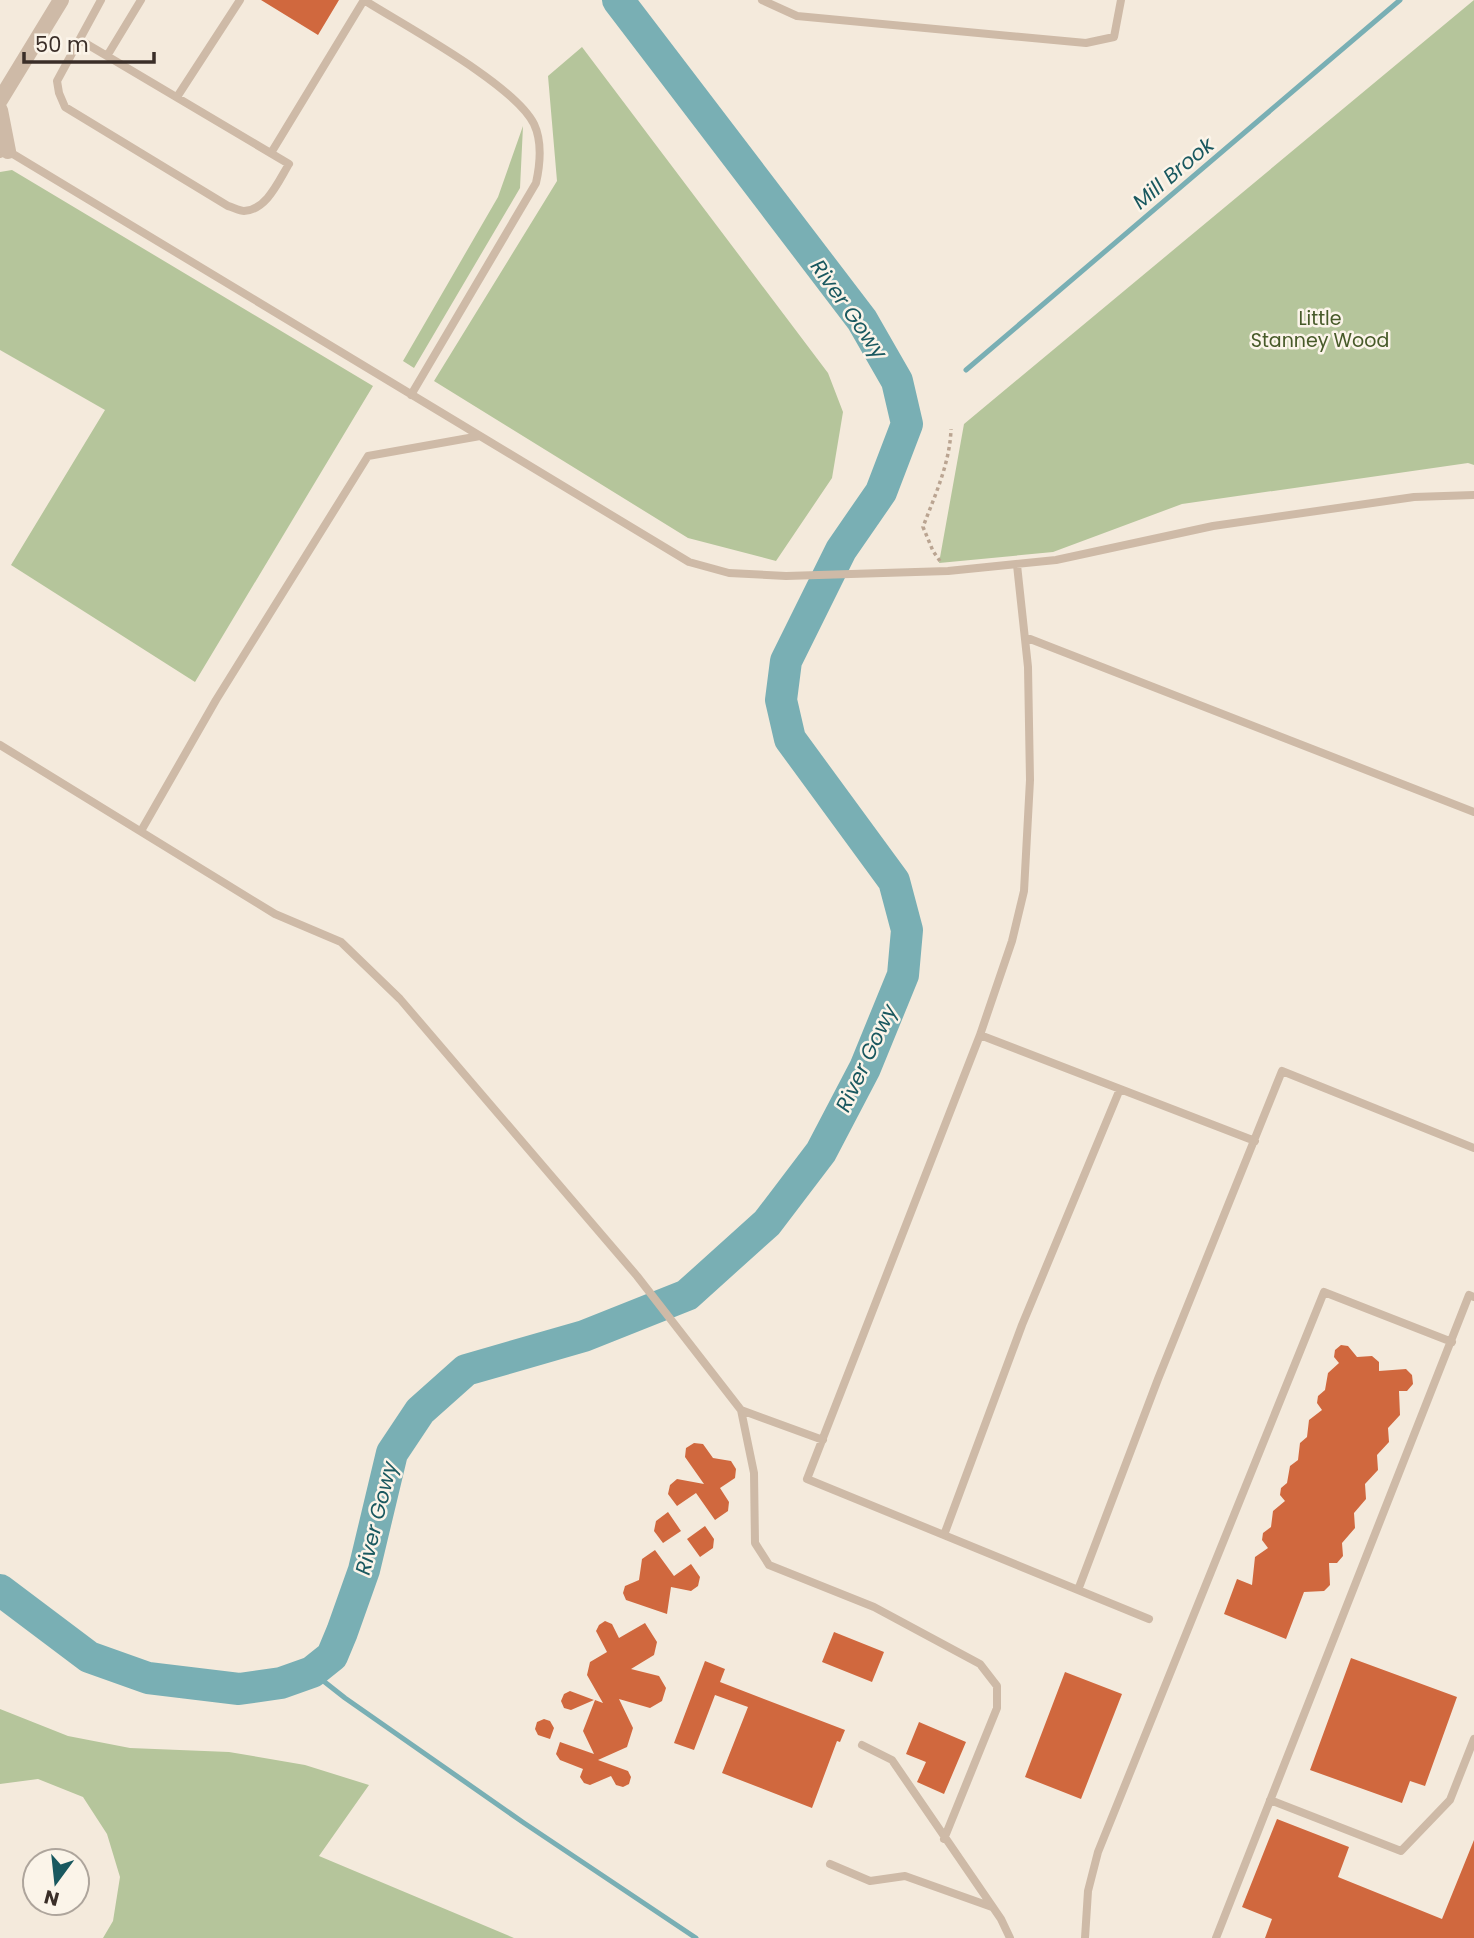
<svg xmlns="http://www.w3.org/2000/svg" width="1474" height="1938" font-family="Poppins,sans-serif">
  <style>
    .green { fill: #b5c59b }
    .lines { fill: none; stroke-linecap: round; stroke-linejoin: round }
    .stream { stroke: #79afb4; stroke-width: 5 }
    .river { stroke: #79afb4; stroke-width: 32 }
    .building { fill: #d0683e }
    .path { stroke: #baa491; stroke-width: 3.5; stroke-dasharray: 3.5 3.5; stroke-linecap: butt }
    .service { stroke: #cebaa7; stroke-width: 8 }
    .minor { stroke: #cebaa7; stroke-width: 16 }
    .labels { text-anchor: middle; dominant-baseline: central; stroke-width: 5; stroke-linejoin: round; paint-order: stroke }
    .park-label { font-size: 19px; fill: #475a29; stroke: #fbf4e9 }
    .water-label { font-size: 21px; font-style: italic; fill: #19585f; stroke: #fbf4e9 }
  </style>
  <rect width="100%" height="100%" fill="#f4eadc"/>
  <!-- green -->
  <path class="green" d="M 1474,0 L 1474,465 L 1468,463 L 1182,504 L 1053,552 L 939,563 L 964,424 Z
    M 582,47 L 828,373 L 843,412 L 832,478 L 776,561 L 688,538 L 434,381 L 557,181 L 548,76 Z
    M 523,126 L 520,188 L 414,368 L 403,361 L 498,197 Z
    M 12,170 L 373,386 L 195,682 L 11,565 L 105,410 L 0,350 L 0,172 Z
    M 0,1709 L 68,1736 L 130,1748 L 229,1752 L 305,1765 L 369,1785 L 319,1856 L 514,1938 L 103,1938 L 113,1921 L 120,1877 L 107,1834 L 83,1797 L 38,1779 L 0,1784 Z"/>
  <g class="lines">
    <!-- stream -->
    <path class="stream" d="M 966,370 L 1400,0
      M 312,1672 L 345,1698 L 524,1823 L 696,1938"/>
    <!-- river -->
    <path class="river" d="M 0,1590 L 89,1657 L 148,1678 L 239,1689 L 281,1683 L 312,1672 L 332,1656 L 342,1632 L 364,1570 L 392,1453 L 420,1411 L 466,1370 L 584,1336 L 687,1295 L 767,1223 L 821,1152 L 865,1068 L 903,975 L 907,930 L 894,881 L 790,739 L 781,700 L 786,661 L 841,550 L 881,492 L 907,424 L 897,381 L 862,320 L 618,0"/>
  </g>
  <!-- building -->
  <path class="building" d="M 261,0 L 339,0 L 318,35 Z
    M 1341,1345 L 1348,1346 L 1357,1357 L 1372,1356 L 1379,1362 L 1379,1371 L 1406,1369 L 1412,1375 L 1413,1384 L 1407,1391 L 1399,1391 L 1400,1415 L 1388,1428 L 1389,1442 L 1377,1455 L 1378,1470 L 1365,1484 L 1366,1499 L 1354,1513 L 1355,1528 L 1342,1543 L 1343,1556 L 1337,1563 L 1329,1563 L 1330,1585 L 1324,1591 L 1304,1592 L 1286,1639 L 1224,1614 L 1237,1579 L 1252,1585 L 1255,1557 L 1268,1548 L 1262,1540 L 1263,1533 L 1271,1527 L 1273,1511 L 1285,1501 L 1280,1495 L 1281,1488 L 1287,1483 L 1290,1466 L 1298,1460 L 1300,1443 L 1307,1437 L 1309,1420 L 1322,1410 L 1317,1403 L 1318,1396 L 1325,1390 L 1328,1373 L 1339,1363 L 1334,1357 L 1335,1350 Z
    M 694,1443 L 703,1444 L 713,1458 L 731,1461 L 736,1469 L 735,1478 L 720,1488 L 729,1502 L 728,1511 L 715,1520 L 696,1493 L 677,1506 L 668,1494 L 670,1485 L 677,1479 L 704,1484 L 685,1457 L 686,1448 Z
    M 668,1512 L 681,1531 L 663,1543 L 654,1531 L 656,1521 Z
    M 705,1526 L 714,1539 L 713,1548 L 700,1557 L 687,1539 Z
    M 655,1550 L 674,1576 L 691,1564 L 700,1577 L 698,1586 L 691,1591 L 671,1587 L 667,1614 L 626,1600 L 623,1593 L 625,1586 L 639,1580 L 642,1559 Z
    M 605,1621 L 612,1624 L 619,1638 L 645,1623 L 657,1642 L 654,1655 L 631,1669 L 659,1676 L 666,1688 L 662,1701 L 650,1708 L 619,1699 L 633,1728 L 627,1747 L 598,1760 L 628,1771 L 631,1777 L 629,1784 L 623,1787 L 616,1785 L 611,1776 L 590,1785 L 584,1783 L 580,1777 L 583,1769 L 560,1760 L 556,1754 L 560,1742 L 594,1754 L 583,1731 L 595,1700 L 603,1703 L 587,1675 L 590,1662 L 607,1652 L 596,1631 L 599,1625 Z
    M 834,1632 L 884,1652 L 872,1682 L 822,1662 Z
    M 1351,1658 L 1457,1697 L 1425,1786 L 1410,1781 L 1402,1803 L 1310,1770 Z
    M 705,1661 L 725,1669 L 720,1682 L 845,1730 L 840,1742 L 837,1741 L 812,1808 L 722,1773 L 748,1707 L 715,1695 L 694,1750 L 674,1743 Z
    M 1065,1672 L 1122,1694 L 1081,1799 L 1025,1777 Z
    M 570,1691 L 594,1700 L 571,1710 L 564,1708 L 561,1701 L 564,1694 Z
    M 544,1719 L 550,1721 L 554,1728 L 550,1739 L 538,1735 L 535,1729 L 537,1722 Z
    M 919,1722 L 966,1742 L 944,1794 L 917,1782 L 926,1762 L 906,1754 Z
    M 1277,1819 L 1349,1847 L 1338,1877 L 1442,1919 L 1474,1840 L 1474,1938 L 1265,1938 L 1272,1919 L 1242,1907 Z"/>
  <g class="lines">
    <!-- path -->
    <path class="path" d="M 940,561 L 933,551 L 923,527 C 935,495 950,463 951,429"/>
    <!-- service -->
    <path class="service" d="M 364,0 C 405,26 514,84 534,124 C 542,141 540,165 536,183 L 411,395
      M 762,0 L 797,16 L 1086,43 L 1114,37 L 1121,0
      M 80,40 L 289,164 C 279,180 267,210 244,211 C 240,211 232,207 228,206 L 65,107 L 59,93 L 57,81 L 101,0
      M 107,56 L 141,0
      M 177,97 L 240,0
      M 271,153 L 364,0
      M 0,154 L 8,151 L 689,562 L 729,573 L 786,576 L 948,571 L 1056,560 L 1213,526 L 1414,497 L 1474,495
      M 1025,637 L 1474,812
      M 0,745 L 275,914 L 341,942 L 400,999 L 637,1276 L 741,1410
      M 141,831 L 216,700 L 368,456 L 480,436
      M 980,1035 L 1012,941 L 1024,891 L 1030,780 L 1028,667 L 1017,565
      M 823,1440 L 741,1410 L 754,1473 L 755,1543 L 769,1565 L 874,1607 L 980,1664 L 997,1686 L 997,1708 L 944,1839
      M 944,1535 L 1022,1325 L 1120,1089
      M 1078,1590 L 1158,1379 L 1282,1071 L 1474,1148
      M 1149,1619 L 807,1479 L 980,1035 L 1255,1141
      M 862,1745 L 892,1760 L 1001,1919 L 1010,1938
      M 1270,1800 L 1401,1851 L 1450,1800 L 1474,1739
      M 830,1864 L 870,1881 L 905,1876 L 992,1907
      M 1085,1938 L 1088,1891 L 1098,1852 L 1324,1292 L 1452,1342
      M 1216,1938 L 1469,1295 L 1474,1297"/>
    <!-- minor -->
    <path class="minor" d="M 0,100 L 61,0
      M 0,110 L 8,151"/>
  </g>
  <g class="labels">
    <!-- park labels -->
    <g class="park-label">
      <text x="1320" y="318">Little<tspan x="1320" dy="22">Stanney Wood</tspan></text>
    </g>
    <!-- water labels -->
    <g class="water-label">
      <text transform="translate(1173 173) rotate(-40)">Mill Brook</text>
      <text transform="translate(849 309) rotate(55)">River Gowy</text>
      <text transform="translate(866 1058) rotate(-65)">River Gowy</text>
      <text transform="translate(376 1518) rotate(-76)">River Gowy</text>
    </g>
  </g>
  <!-- north arrow -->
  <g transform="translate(56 1882) rotate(195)"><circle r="33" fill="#fbf4e9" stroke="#aea59c" stroke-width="2"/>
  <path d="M0-5L12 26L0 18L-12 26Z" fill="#19585f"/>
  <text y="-10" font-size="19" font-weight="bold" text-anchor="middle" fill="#3a2e28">N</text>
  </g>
  <!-- scale -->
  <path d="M24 52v10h130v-10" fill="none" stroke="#3a2e28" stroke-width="3.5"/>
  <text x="35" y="52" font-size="21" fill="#3a2e28" stroke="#fbf4e9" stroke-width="5" paint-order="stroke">50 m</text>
</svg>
